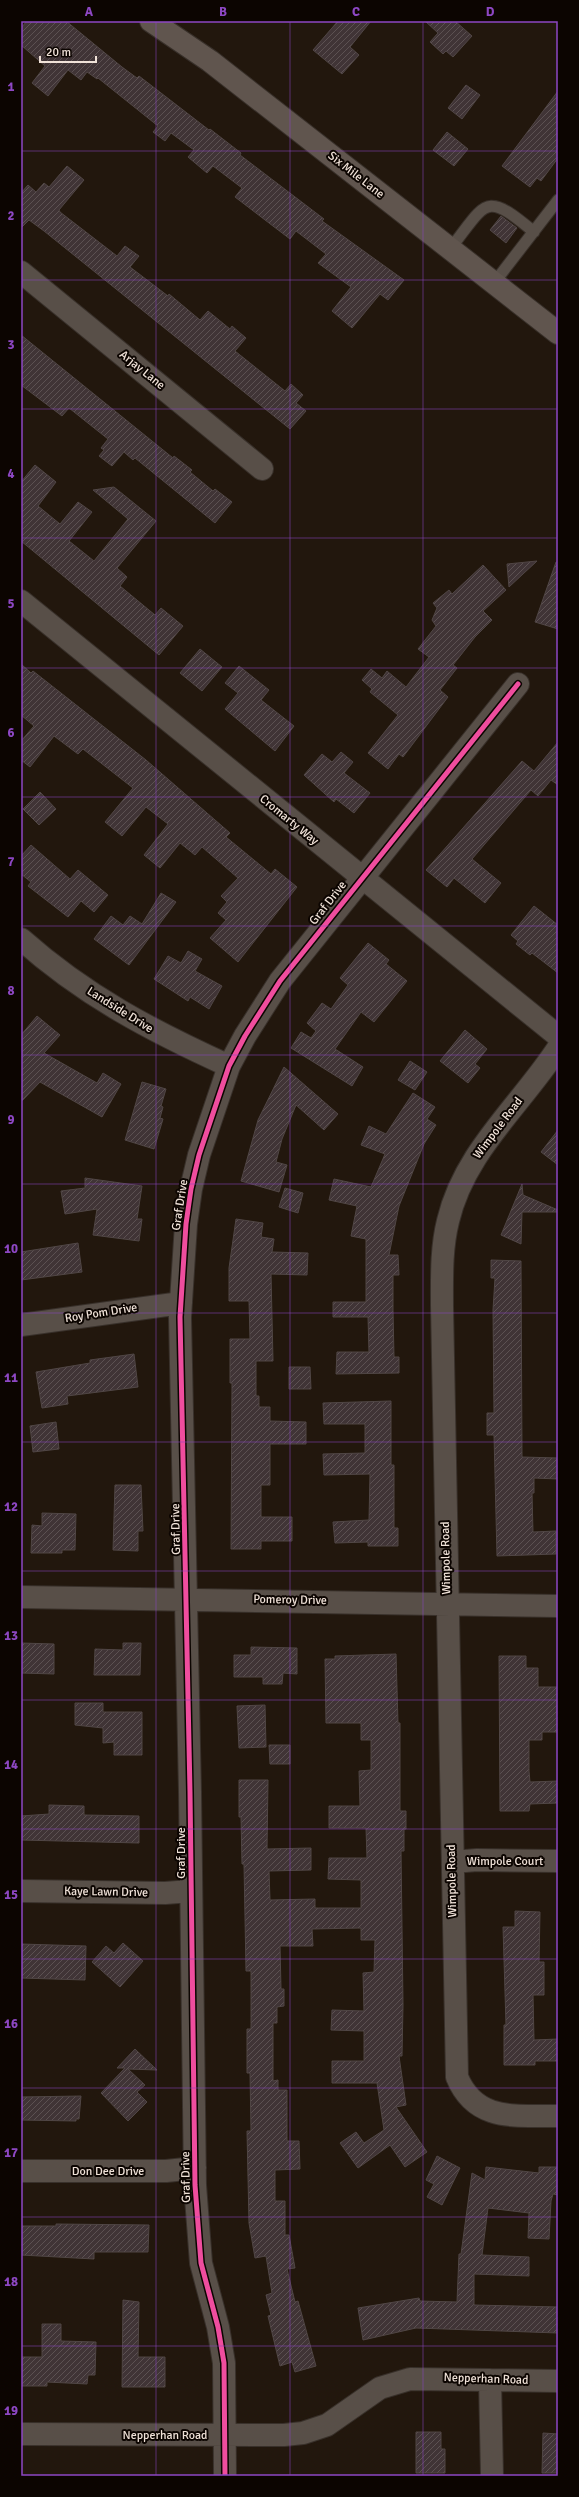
<svg xmlns="http://www.w3.org/2000/svg" width="579" height="2497" font-family="Signika,sans-serif">
  <style>
    .building { fill: url(#building-hatch); stroke: #504645 }
    .lines { fill: none; stroke-linecap: round; stroke-linejoin: round }
    .lane-casing { stroke: #38302a; stroke-width: 13 }
    .street-casing { stroke: #38302a; stroke-width: 24 }
    .secondary-casing { stroke: #38302a; stroke-width: 24 }
    .lane { stroke: #584f48; stroke-width: 11 }
    .street { stroke: #584f48; stroke-width: 22 }
    .secondary { stroke: #60554e; stroke-width: 22 }
    .cycleway-casing { stroke: #0c0501; stroke-width: 8 }
    .cycleway { stroke: #ef4d9e; stroke-width: 5 }
    .grid { fill: none; stroke: #8d47c3; stroke-width: 1; stroke-opacity: 0.55 }
    .labels { text-anchor: middle; dominant-baseline: central; stroke-width: 4; stroke-linejoin: round; paint-order: stroke }
    .street-label { font-size: 12px; fill: #f0e2d8; stroke: #0c0501 }
    .neatline { fill: none; stroke: #8d47c3; stroke-width: 1.5 }
    .grid-label { font-size: 13px; text-anchor: middle; font-weight: bold; fill: #8d47c3 }
  </style>
  <defs>
    <pattern id="building-hatch" width="6" height="6" patternUnits="userSpaceOnUse"><rect width="6" height="6" fill="#403436"/><path d="M-1 1l2-2M0 6l6-6M5 7l2-2" fill="none" stroke="#5c5152"/></pattern>
  </defs>
  <rect width="100%" height="100%" fill="#22170d"/>
  <!-- building -->
  <path class="building" d="M 27,21 L 66,21 L 122,67 L 137,78 L 139,76 L 209,130 L 210,129 L 241,153 L 240,155 L 324,219 L 322,221 L 404,280 L 388,300 L 380,294 L 352,328 L 332,311 L 351,287 L 318,263 L 326,254 L 296,231 L 290,239 L 269,223 L 235,197 L 242,188 L 213,166 L 207,173 L 188,157 L 194,150 L 171,133 L 165,141 L 153,132 L 158,126 L 98,78 L 97,79 L 87,72 L 81,80 L 68,70 L 48,96 L 32,83 L 45,66 L 21,45 L 21,28 Z
    M 338,21 L 371,21 L 350,47 L 359,55 L 342,74 L 313,50 Z
    M 425,21 L 455,21 L 472,36 L 453,57 L 446,51 L 443,54 L 430,42 L 438,33 Z
    M 466,85 L 480,95 L 462,119 L 448,108 Z
    M 558,91 L 558,158 L 541,181 L 537,178 L 530,187 L 502,166 Z
    M 447,132 L 468,149 L 454,166 L 433,150 Z
    M 67,166 L 84,180 L 59,210 L 60,212 L 117,256 L 125,246 L 139,256 L 130,267 L 168,296 L 169,294 L 200,320 L 208,311 L 230,329 L 232,326 L 246,338 L 235,351 L 285,391 L 291,384 L 303,395 L 296,403 L 306,411 L 290,429 L 44,231 L 29,220 L 21,228 L 21,193 L 28,185 L 36,192 L 44,183 L 49,187 Z
    M 501,216 L 517,228 L 506,243 L 490,230 Z
    M 21,335 L 173,458 L 174,456 L 192,470 L 190,472 L 213,491 L 215,489 L 232,502 L 215,523 L 135,458 L 133,460 L 124,452 L 112,466 L 99,456 L 104,450 L 101,448 L 108,439 L 69,408 L 62,416 L 21,385 Z
    M 35,465 L 56,482 L 38,506 L 60,524 L 78,502 L 92,512 L 69,541 L 94,561 L 128,519 L 93,490 L 114,487 L 156,521 L 117,568 L 127,577 L 120,586 L 155,615 L 161,608 L 183,626 L 159,655 L 21,541 L 21,482 Z
    M 537,561 L 509,587 L 507,564 Z
    M 556,562 L 558,562 L 558,629 L 535,622 Z
    M 483,565 L 506,590 L 483,611 L 492,620 L 475,637 L 453,665 L 457,668 L 440,690 L 448,697 L 403,757 L 399,754 L 388,769 L 368,753 L 398,715 L 370,692 L 372,689 L 362,680 L 371,669 L 382,678 L 387,671 L 406,687 L 429,657 L 418,649 L 436,626 L 432,620 L 437,608 L 433,603 L 449,590 L 452,594 Z
    M 200,649 L 222,667 L 202,691 L 180,673 Z
    M 21,664 L 31,673 L 33,671 L 146,760 L 230,833 L 226,837 L 271,874 L 275,869 L 297,887 L 238,962 L 210,938 L 226,920 L 218,913 L 227,902 L 221,896 L 238,878 L 202,847 L 195,855 L 180,843 L 160,868 L 144,855 L 168,824 L 146,807 L 122,836 L 105,822 L 133,788 L 83,749 L 78,754 L 54,736 L 30,767 L 21,760 L 21,741 L 34,726 L 21,715 Z
    M 239,666 L 269,690 L 261,700 L 294,726 L 275,751 L 225,709 L 238,693 L 225,683 Z
    M 558,742 L 558,785 L 551,780 L 538,796 L 531,790 L 472,859 L 501,883 L 485,903 L 454,878 L 447,887 L 426,870 L 522,761 L 534,771 Z
    M 341,752 L 353,762 L 344,773 L 370,793 L 354,813 L 336,799 L 334,802 L 304,775 L 322,754 L 332,762 Z
    M 40,792 L 56,809 L 39,825 L 23,809 Z
    M 31,845 L 70,879 L 78,870 L 108,895 L 94,912 L 81,901 L 68,917 L 28,886 L 31,882 L 21,874 L 21,856 Z
    M 161,893 L 176,902 L 129,965 L 94,939 L 111,916 L 123,925 L 130,916 L 142,924 Z
    M 534,906 L 558,925 L 558,973 L 532,953 L 530,955 L 516,944 L 518,941 L 511,935 Z
    M 368,943 L 389,960 L 386,964 L 407,981 L 374,1022 L 361,1012 L 335,1049 L 363,1067 L 352,1086 L 291,1048 L 301,1032 L 311,1038 L 316,1031 L 307,1023 L 322,1003 L 331,1009 L 348,985 L 340,978 Z
    M 188,951 L 202,959 L 195,971 L 222,986 L 209,1009 L 190,997 L 188,1001 L 154,979 L 168,956 L 181,963 Z
    M 37,1016 L 60,1035 L 44,1053 L 97,1083 L 103,1073 L 121,1084 L 102,1117 L 40,1082 L 21,1102 L 21,1035 Z
    M 465,1030 L 487,1049 L 475,1064 L 480,1068 L 468,1083 L 440,1061 Z
    M 410,1061 L 427,1072 L 415,1090 L 398,1080 Z
    M 284,1067 L 338,1114 L 324,1130 L 296,1105 L 282,1139 L 276,1162 L 287,1165 L 279,1192 L 241,1181 L 258,1120 Z
    M 142,1082 L 166,1089 L 161,1106 L 163,1107 L 160,1118 L 163,1119 L 154,1149 L 125,1140 Z
    M 413,1093 L 435,1107 L 427,1119 L 436,1125 L 424,1144 L 399,1206 L 389,1255 L 398,1255 L 399,1275 L 393,1275 L 393,1310 L 394,1357 L 399,1357 L 399,1373 L 336,1374 L 337,1352 L 369,1352 L 368,1317 L 333,1317 L 333,1302 L 366,1302 L 366,1239 L 351,1236 L 357,1206 L 329,1200 L 334,1179 L 371,1187 L 385,1154 L 361,1145 L 369,1126 L 386,1134 Z
    M 558,1130 L 558,1165 L 541,1152 Z
    M 85,1178 L 142,1186 L 137,1219 L 142,1219 L 139,1241 L 93,1235 L 97,1209 L 65,1214 L 61,1191 L 85,1188 Z
    M 522,1184 L 523,1195 L 558,1210 L 558,1212 L 522,1212 L 521,1244 L 501,1235 Z
    M 285,1188 L 303,1193 L 298,1213 L 279,1207 Z
    M 236,1219 L 263,1223 L 261,1237 L 274,1239 L 272,1252 L 308,1253 L 307,1275 L 271,1274 L 273,1361 L 256,1361 L 256,1396 L 259,1396 L 259,1407 L 270,1407 L 270,1421 L 306,1422 L 306,1444 L 270,1444 L 270,1485 L 261,1485 L 261,1517 L 292,1517 L 292,1541 L 261,1541 L 261,1549 L 231,1549 L 232,1383 L 230,1383 L 230,1339 L 250,1339 L 249,1301 L 229,1301 L 229,1268 Z
    M 78,1243 L 82,1272 L 21,1280 L 21,1252 Z
    M 491,1260 L 521,1261 L 522,1457 L 558,1458 L 558,1479 L 534,1478 L 534,1493 L 532,1493 L 533,1532 L 556,1531 L 556,1554 L 497,1556 L 494,1435 L 487,1435 L 487,1413 L 494,1413 L 493,1310 L 495,1278 L 491,1278 Z
    M 134,1354 L 138,1387 L 67,1396 L 68,1404 L 42,1408 L 36,1372 L 90,1363 L 90,1360 Z
    M 289,1367 L 310,1367 L 311,1389 L 289,1389 Z
    M 391,1401 L 391,1465 L 394,1465 L 394,1528 L 398,1528 L 398,1546 L 368,1546 L 368,1542 L 335,1543 L 333,1522 L 369,1520 L 370,1474 L 324,1475 L 323,1454 L 365,1453 L 365,1424 L 324,1424 L 323,1403 Z
    M 56,1422 L 59,1449 L 33,1452 L 30,1426 Z
    M 115,1485 L 141,1485 L 143,1531 L 138,1531 L 138,1551 L 113,1550 Z
    M 42,1513 L 76,1514 L 75,1550 L 62,1550 L 62,1553 L 31,1553 L 32,1525 L 42,1526 Z
    M 21,1643 L 54,1644 L 54,1674 L 21,1673 Z
    M 123,1643 L 141,1643 L 140,1675 L 94,1675 L 95,1649 L 123,1650 Z
    M 251,1647 L 297,1648 L 297,1674 L 283,1673 L 282,1684 L 263,1684 L 263,1677 L 234,1677 L 234,1655 L 251,1655 Z
    M 396,1654 L 398,1723 L 400,1723 L 400,1811 L 406,1811 L 406,1829 L 404,1829 L 404,1851 L 401,1851 L 403,2005 L 402,2056 L 399,2056 L 406,2105 L 396,2107 L 427,2152 L 405,2167 L 390,2145 L 358,2168 L 340,2143 L 356,2132 L 364,2143 L 384,2130 L 377,2083 L 332,2083 L 332,2061 L 364,2061 L 364,2031 L 331,2030 L 332,2010 L 364,2011 L 363,1973 L 374,1972 L 375,1940 L 361,1940 L 361,1928 L 312,1929 L 313,1946 L 280,1946 L 281,1989 L 284,1989 L 284,2006 L 277,2007 L 277,2023 L 273,2023 L 273,2081 L 278,2080 L 278,2090 L 287,2090 L 287,2141 L 299,2141 L 300,2169 L 275,2170 L 275,2201 L 285,2201 L 285,2235 L 289,2235 L 295,2268 L 287,2269 L 295,2302 L 298,2301 L 316,2366 L 295,2372 L 292,2362 L 280,2366 L 268,2316 L 271,2315 L 266,2295 L 272,2293 L 266,2256 L 255,2258 L 249,2223 L 247,2131 L 251,2131 L 250,2073 L 247,2073 L 247,2029 L 251,2029 L 251,1971 L 246,1971 L 244,1864 L 242,1864 L 241,1817 L 239,1817 L 239,1780 L 268,1780 L 267,1849 L 311,1848 L 311,1870 L 269,1871 L 270,1900 L 315,1899 L 315,1908 L 361,1908 L 361,1880 L 328,1879 L 329,1858 L 367,1858 L 366,1828 L 329,1828 L 329,1806 L 360,1806 L 359,1771 L 371,1770 L 371,1740 L 361,1740 L 361,1723 L 326,1723 L 325,1659 L 335,1659 L 335,1656 Z
    M 499,1656 L 526,1656 L 526,1668 L 538,1668 L 538,1687 L 558,1687 L 558,1732 L 542,1732 L 542,1740 L 529,1740 L 529,1771 L 530,1782 L 558,1781 L 558,1803 L 530,1804 L 529,1811 L 500,1811 Z
    M 75,1703 L 103,1703 L 103,1712 L 142,1712 L 142,1755 L 114,1755 L 114,1742 L 103,1743 L 103,1728 L 75,1725 Z
    M 265,1705 L 266,1747 L 239,1748 L 237,1706 Z
    M 269,1745 L 290,1745 L 290,1764 L 270,1764 Z
    M 49,1805 L 84,1806 L 84,1815 L 139,1816 L 139,1843 L 21,1840 L 21,1816 L 49,1814 Z
    M 515,1911 L 540,1912 L 539,1962 L 544,1962 L 544,1995 L 533,1995 L 534,2040 L 558,2039 L 558,2061 L 535,2061 L 535,2065 L 504,2065 L 504,2025 L 506,2025 L 503,1927 L 515,1927 Z
    M 123,1943 L 143,1961 L 120,1987 L 92,1962 L 106,1946 L 114,1953 Z
    M 21,1944 L 86,1946 L 85,1980 L 21,1978 Z
    M 135,2049 L 157,2070 L 128,2069 L 145,2085 L 137,2092 L 147,2102 L 128,2121 L 101,2093 L 125,2068 L 117,2068 Z
    M 81,2096 L 79,2119 L 76,2119 L 76,2121 L 21,2120 L 21,2097 Z
    M 437,2156 L 460,2168 L 442,2205 L 427,2197 L 434,2184 L 426,2180 Z
    M 486,2167 L 539,2173 L 539,2167 L 558,2167 L 558,2195 L 553,2194 L 551,2201 L 549,2239 L 528,2238 L 529,2213 L 488,2208 L 482,2255 L 529,2257 L 529,2276 L 474,2274 L 474,2305 L 558,2307 L 558,2333 L 416,2328 L 363,2340 L 358,2308 L 419,2298 L 420,2301 L 457,2302 L 459,2254 L 461,2254 L 472,2173 L 485,2180 Z
    M 56,2224 L 149,2225 L 148,2252 L 94,2252 L 94,2259 L 21,2255 L 21,2226 L 56,2226 Z
    M 123,2300 L 139,2302 L 138,2357 L 165,2357 L 165,2387 L 122,2387 Z
    M 42,2324 L 61,2324 L 61,2341 L 96,2342 L 95,2375 L 88,2375 L 87,2384 L 47,2382 L 47,2386 L 21,2386 L 21,2357 L 42,2357 Z
    M 416,2432 L 441,2432 L 441,2449 L 445,2449 L 445,2473 L 416,2473 Z
    M 543,2433 L 558,2434 L 558,2473 L 542,2473 Z"/>
  <g class="lines">
    <defs>
      <path id="lane" d="M 450,249 C 487,202 484,190 534,232
        M 494,283 L 558,200"/>
      <path id="street" d="M 21,272 L 262,469
        M 21,601 L 558,1036
        M 21,939 C 85,996 152,1031 229,1066
        M 558,1048 C 520,1106 464,1152 448,1221 C 441,1249 442,1278 442,1306 L 457,2077 C 476,2123 517,2115 558,2116
        M 21,1325 L 181,1303
        M 21,1597 L 558,1606
        M 453,1862 L 477,1860 L 558,1861
        M 21,1891 L 165,1893 L 191,1891
        M 21,2171 L 166,2171 L 195,2168
        M 490,2380 L 492,2476
        M 21,2434 L 284,2435 L 303,2433 L 327,2425 L 380,2388 L 410,2379 L 558,2381
        M 225,2476 L 224,2363 L 218,2327 L 201,2263 L 195,2185 L 190,1792 L 180,1317 L 186,1224 L 191,1189 L 199,1155 L 229,1066 L 245,1036 L 280,981 L 518,684"/>
      <path id="secondary" d="M 151,21 L 210,61 L 558,333"/>
    </defs>
    <!-- lane casing -->
    <use href="#lane" class="lane-casing"/>
    <!-- street casing -->
    <use href="#street" class="street-casing"/>
    <!-- secondary casing -->
    <use href="#secondary" class="secondary-casing"/>
    <!-- lane -->
    <use href="#lane" class="lane"/>
    <!-- street -->
    <use href="#street" class="street"/>
    <!-- secondary -->
    <use href="#secondary" class="secondary"/>
    <defs>
      <path id="cycleway" d="M 225,2476 L 224,2363 L 218,2327 L 201,2263 L 195,2185 L 190,1792 L 180,1317 L 186,1224 L 191,1189 L 199,1155 L 229,1066 L 245,1036 L 280,981 L 518,684"/>
    </defs>
    <!-- cycleway casing -->
    <use href="#cycleway" class="cycleway-casing"/>
    <!-- cycleway -->
    <use href="#cycleway" class="cycleway"/>
  </g>
  <!-- grid -->
  <path class="grid" d="M 156,21 L 156,2476M 290,21 L 290,2476M 423,21 L 423,2476M 21,151 L 558,151M 21,280 L 558,280M 21,409 L 558,409M 21,538 L 558,538M 21,668 L 558,668M 21,797 L 558,797M 21,926 L 558,926M 21,1055 L 558,1055M 21,1184 L 558,1184M 21,1313 L 558,1313M 21,1442 L 558,1442M 21,1571 L 558,1571M 21,1700 L 558,1700M 21,1829 L 558,1829M 21,1959 L 558,1959M 21,2088 L 558,2088M 21,2217 L 558,2217M 21,2346 L 558,2346"/>
  <g class="labels">
    <!-- street labels -->
    <g class="street-label">
      <text transform="translate(356 175) rotate(38)">Six Mile Lane</text>
      <text transform="translate(142 370) rotate(39)">Arjay Lane</text>
      <text transform="translate(289 820) rotate(39)">Cromarty Way</text>
      <text transform="translate(328 903) rotate(-52)">Graf Drive</text>
      <text transform="translate(120 1010) rotate(32)">Landside Drive</text>
      <text transform="translate(498 1128) rotate(-53)">Wimpole Road</text>
      <text transform="translate(180 1205) rotate(-81)">Graf Drive</text>
      <text transform="translate(101 1313) rotate(-9)">Roy Pom Drive</text>
      <text transform="translate(176 1529) rotate(-91)">Graf Drive</text>
      <text transform="translate(446 1558) rotate(-91)">Wimpole Road</text>
      <text transform="translate(290 1600) rotate(1)">Pomeroy Drive</text>
      <text transform="translate(181 1853) rotate(-90)">Graf Drive</text>
      <text x="505" y="1861">Wimpole Court</text>
      <text transform="translate(452 1881) rotate(-91)">Wimpole Road</text>
      <text transform="translate(106 1892) rotate(1)">Kaye Lawn Drive</text>
      <text x="108" y="2171">Don Dee Drive</text>
      <text transform="translate(186 2177) rotate(-91)">Graf Drive</text>
      <text transform="translate(486 2379) rotate(2)">Nepperhan Road</text>
      <text x="165" y="2435">Nepperhan Road</text>
    </g>
  </g>
  <!-- border -->
  <rect width="579" height="2497" fill="none" stroke="#0c0501" stroke-width="44"/>
  <!-- scale -->
  <path d="M40 56v6h56v-6" fill="none" stroke="#f0e2d8" stroke-width="2"/>
  <text x="46" y="56" font-size="12" fill="#f0e2d8" stroke="#0c0501" stroke-width="3" paint-order="stroke">20 m</text>
  <rect x="22" y="22" width="535" height="2453" class="neatline"/>
  <g class="grid-label">
    <text x="89" y="16">A</text>
    <text x="223" y="16">B</text>
    <text x="356" y="16">C</text>
    <text x="490" y="16">D</text>
    <text x="11" y="91">1</text>
    <text x="11" y="220">2</text>
    <text x="11" y="349">3</text>
    <text x="11" y="478">4</text>
    <text x="11" y="608">5</text>
    <text x="11" y="737">6</text>
    <text x="11" y="866">7</text>
    <text x="11" y="995">8</text>
    <text x="11" y="1124">9</text>
    <text x="11" y="1253">10</text>
    <text x="11" y="1382">11</text>
    <text x="11" y="1511">12</text>
    <text x="11" y="1640">13</text>
    <text x="11" y="1769">14</text>
    <text x="11" y="1899">15</text>
    <text x="11" y="2028">16</text>
    <text x="11" y="2157">17</text>
    <text x="11" y="2286">18</text>
    <text x="11" y="2415">19</text>
  </g>
</svg>
